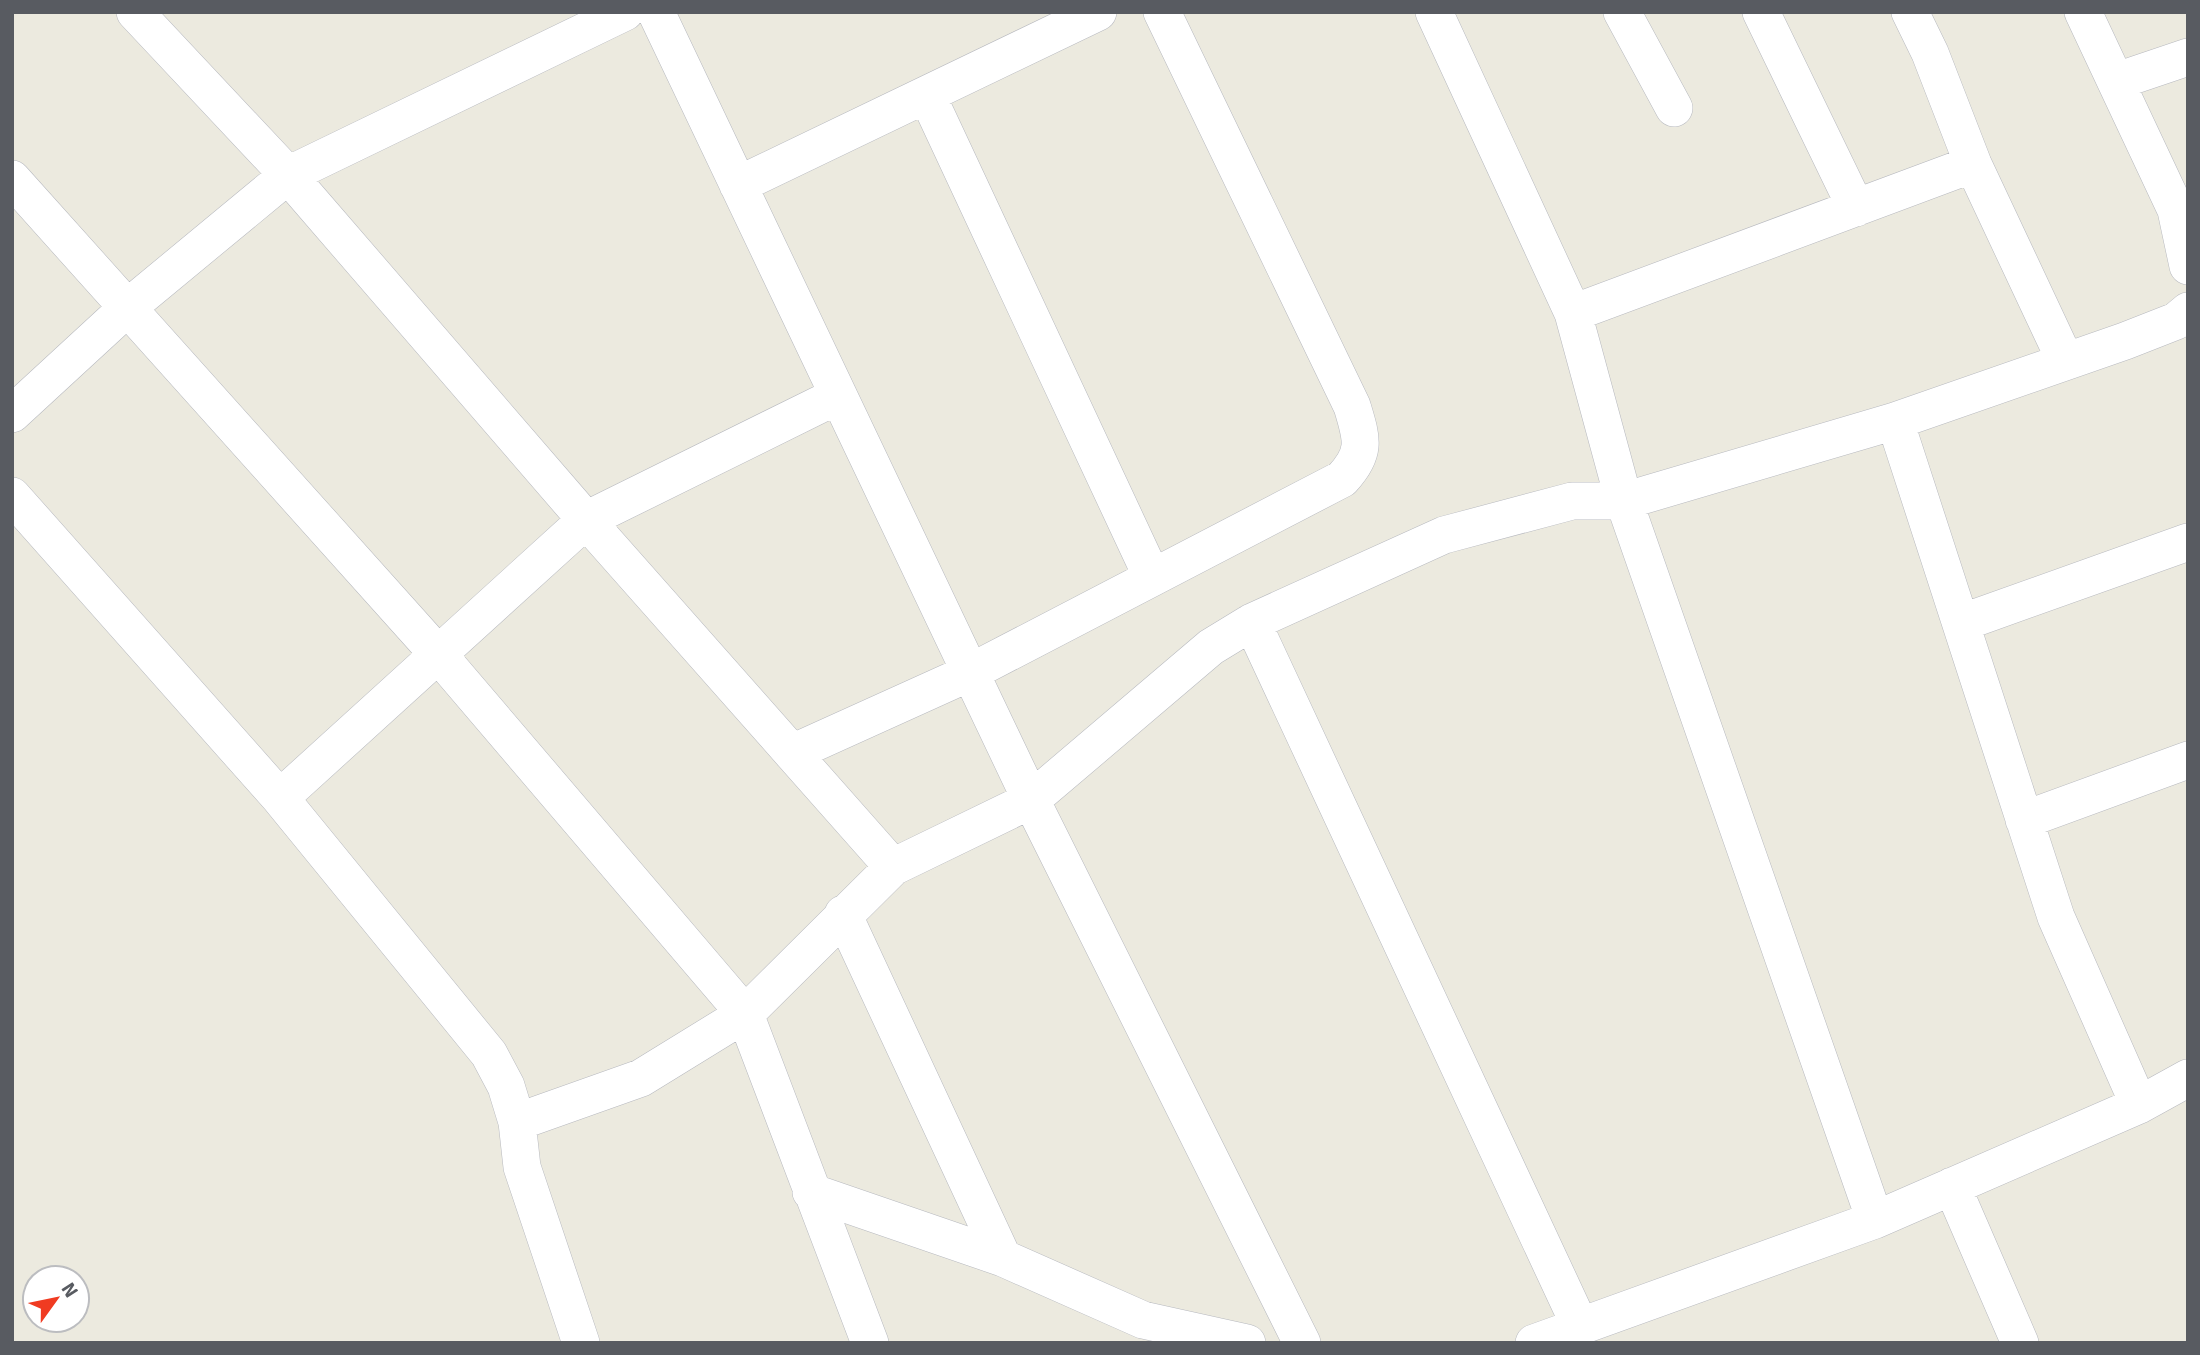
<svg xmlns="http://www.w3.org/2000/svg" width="2200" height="1355" font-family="Signika,sans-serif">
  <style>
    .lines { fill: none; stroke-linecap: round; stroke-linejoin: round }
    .minor-casing { stroke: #b7b9bf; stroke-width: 38 }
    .minor { stroke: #fff; stroke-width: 37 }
  </style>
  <rect width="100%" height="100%" fill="#eceadf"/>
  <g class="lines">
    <defs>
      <path id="minor" d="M 135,12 L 288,175 L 586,520 L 837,396
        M 656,12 L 1031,800 L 1302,1343
        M 1434,12 L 1573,313 L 1624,501 L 1875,1220
        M 1622,12 L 1674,108
        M 1761,12 L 1856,208
        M 1910,12 L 1930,53 L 1973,164 L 2065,360
        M 2083,12 L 2176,210 L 2188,266
        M 2117,81 L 2188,57
        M 927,95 L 1152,577
        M 12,179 L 437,653 L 745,1014 L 870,1343
        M 738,185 L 1098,12
        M 1573,313 L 1973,164
        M 12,414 L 126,309 L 288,175 L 625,12
        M 1895,421 L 2056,917 L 2139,1105
        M 12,496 L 280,798 L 489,1054 L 506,1086 L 517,1122 L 641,1078 L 745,1014 L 893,867 L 1031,800 L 1211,647 L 1252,622 L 1444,535 L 1572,501 L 1624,501 L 1895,421 L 2125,341 L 2176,321 L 2188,311
        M 1252,622 L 1580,1326
        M 1961,623 L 2188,542
        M 792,753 L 969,673 L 1342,479 C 1367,452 1362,439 1352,406 L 1162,12
        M 280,798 L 586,520 L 893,867
        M 2024,820 L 2188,760
        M 843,914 L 1003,1258
        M 517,1122 L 522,1167 L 581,1343
        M 1952,1186 L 2020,1343
        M 811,1192 L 1003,1258 L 1143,1320 L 1247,1343
        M 1534,1343 L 1875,1220 L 2139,1105 L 2188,1078"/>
    </defs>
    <!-- minor casing -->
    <use href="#minor" class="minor-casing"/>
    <!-- minor -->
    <use href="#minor" class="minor"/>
  </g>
  <!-- border -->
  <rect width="2200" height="1355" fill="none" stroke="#585b61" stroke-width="28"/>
  <!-- north arrow -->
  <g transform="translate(56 1299) rotate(57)"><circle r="33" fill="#ffffff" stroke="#bcbdc0" stroke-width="2"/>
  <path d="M0-5L12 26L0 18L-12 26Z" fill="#f03b21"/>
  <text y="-10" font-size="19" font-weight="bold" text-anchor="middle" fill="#585b61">N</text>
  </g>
</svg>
